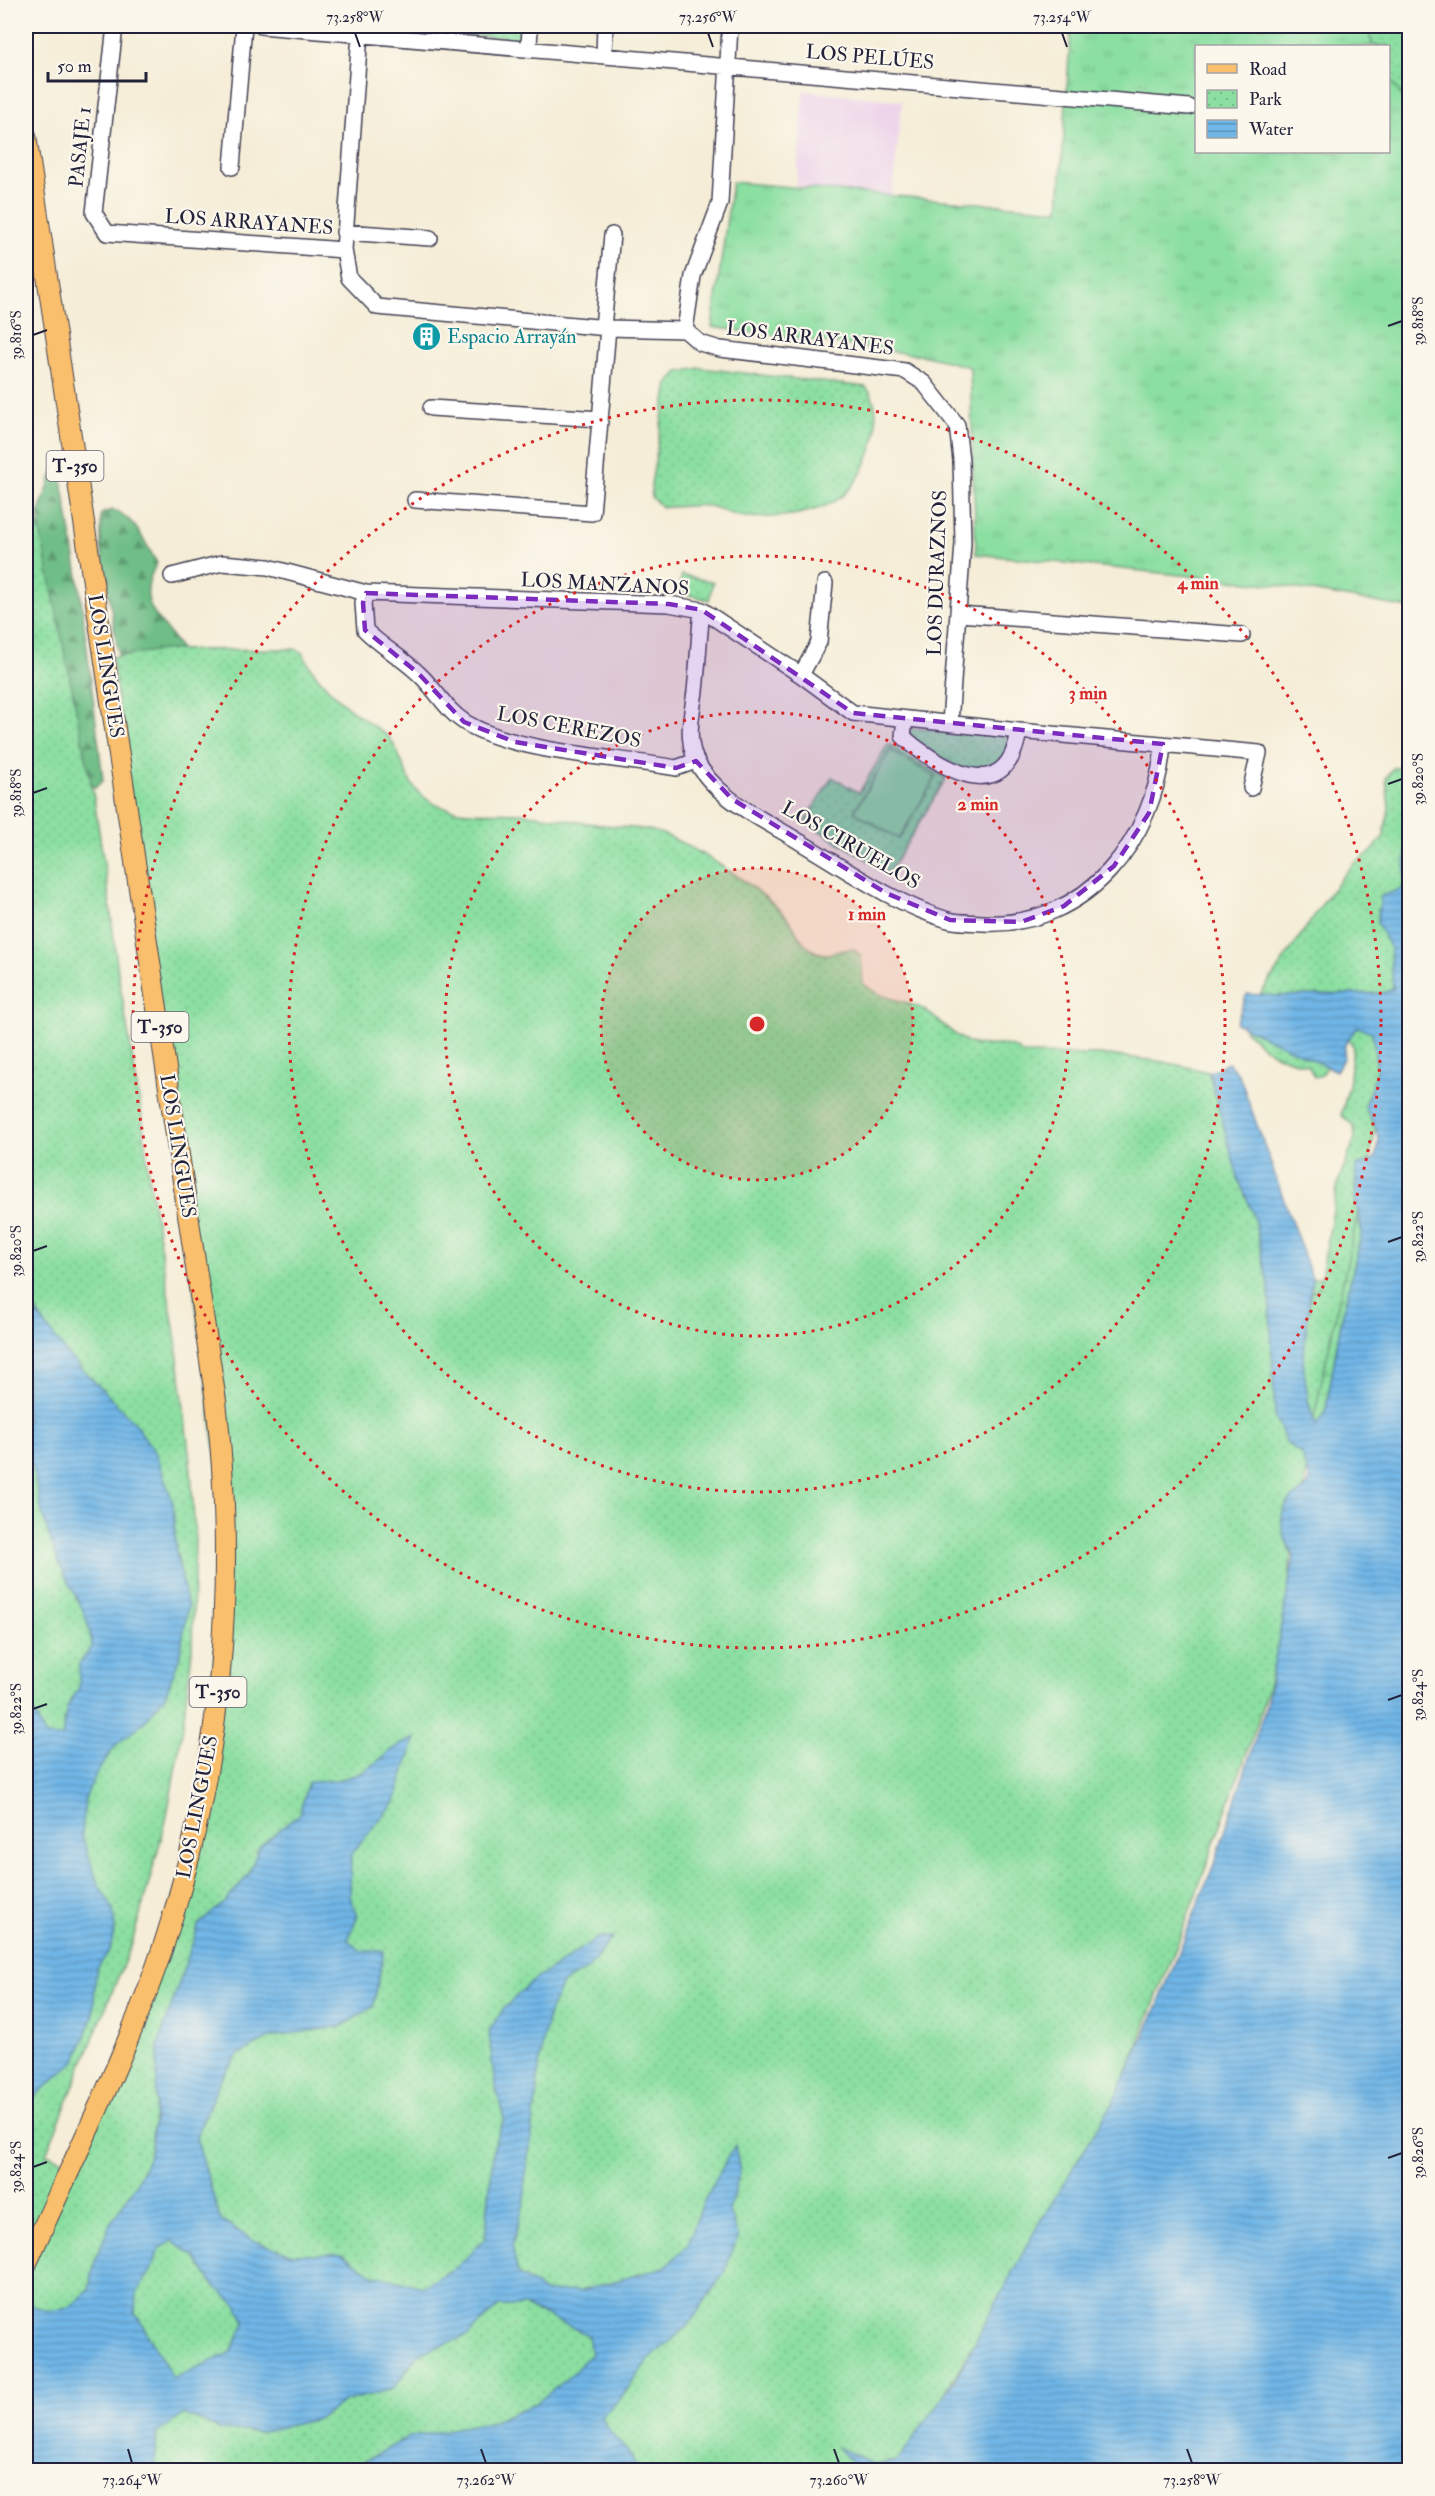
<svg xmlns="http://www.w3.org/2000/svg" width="1435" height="2496" font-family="'IM FELL Double Pica',serif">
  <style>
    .built { fill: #ecd1ea }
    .grass { fill: url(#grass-tufts); stroke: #56806e; stroke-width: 1.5; fill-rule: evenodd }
    .forest { fill: url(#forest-firs); stroke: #497061; stroke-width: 1.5 }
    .wetland { fill: url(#wetland-marsh); stroke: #56806e; stroke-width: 1.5 }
    .park { fill: url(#park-dots); stroke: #56806e; stroke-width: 1.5 }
    .pitch { fill: #8bdfa1; stroke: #56806e; stroke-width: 1.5 }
    .water { fill: url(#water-rules); stroke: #496c91; stroke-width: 1.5; fill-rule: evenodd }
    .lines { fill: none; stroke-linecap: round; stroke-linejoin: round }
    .minor-casing { stroke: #424052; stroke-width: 18 }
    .major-casing { stroke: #424052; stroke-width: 22 }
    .minor { stroke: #fff; stroke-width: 15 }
    .major { stroke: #f9bf6c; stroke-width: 20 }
    .marked { fill: #7b2cbf; fill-opacity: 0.2; stroke: #7b2cbf; stroke-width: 4.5; stroke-dasharray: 12 8; stroke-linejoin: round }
    .ticks { fill: none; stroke: #22223b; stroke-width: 2 }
    .ring { fill: none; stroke: #d62828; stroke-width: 3; stroke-dasharray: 3 6 }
    .labels { text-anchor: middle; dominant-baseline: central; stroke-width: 4.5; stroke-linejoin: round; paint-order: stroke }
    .shield { fill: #fbf7ec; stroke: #636270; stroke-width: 1.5 }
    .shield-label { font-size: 18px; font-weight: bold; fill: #22223b }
    .street-label { font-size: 20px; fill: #22223b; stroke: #fbf7ec }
    .culture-label { font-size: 20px; fill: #0d838f; stroke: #fbf7ec; text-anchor: start }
    .centre { fill: #d62828; stroke: #fbf7ec; stroke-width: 3 }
    .ring-label { font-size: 18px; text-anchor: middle; font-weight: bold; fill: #d62828; stroke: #fbf7ec; stroke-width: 4.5; stroke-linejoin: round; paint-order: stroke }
    .neatline { fill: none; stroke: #22223b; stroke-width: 2 }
    .ticks-label { font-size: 15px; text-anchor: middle; fill: #22223b }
  </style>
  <defs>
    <pattern id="grass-tufts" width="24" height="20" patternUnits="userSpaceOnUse" patternTransform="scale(1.5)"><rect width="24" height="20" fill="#8bdfa1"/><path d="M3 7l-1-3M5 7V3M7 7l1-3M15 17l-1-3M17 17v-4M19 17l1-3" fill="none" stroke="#78bf8c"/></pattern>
    <pattern id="forest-firs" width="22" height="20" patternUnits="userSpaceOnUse" patternTransform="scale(1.5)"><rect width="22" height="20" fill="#70be87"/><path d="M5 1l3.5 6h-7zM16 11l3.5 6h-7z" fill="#5c9a70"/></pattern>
    <pattern id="wetland-marsh" width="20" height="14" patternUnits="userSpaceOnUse" patternTransform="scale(1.5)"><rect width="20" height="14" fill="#8bdfa1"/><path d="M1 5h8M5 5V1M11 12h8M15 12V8" fill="none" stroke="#78bf8c"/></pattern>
    <pattern id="park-dots" width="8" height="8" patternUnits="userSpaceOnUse" patternTransform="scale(1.5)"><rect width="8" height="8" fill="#8bdfa1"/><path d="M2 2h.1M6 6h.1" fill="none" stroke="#78bf8c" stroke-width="1.8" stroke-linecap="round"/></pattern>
    <pattern id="water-rules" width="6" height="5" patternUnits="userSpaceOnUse" patternTransform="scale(1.5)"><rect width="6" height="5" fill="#70b6e7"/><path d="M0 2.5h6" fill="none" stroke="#5c94bc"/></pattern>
  </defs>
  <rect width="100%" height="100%" fill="#fbf7ec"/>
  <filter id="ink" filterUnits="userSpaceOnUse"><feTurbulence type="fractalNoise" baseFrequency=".0167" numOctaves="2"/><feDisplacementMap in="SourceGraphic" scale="12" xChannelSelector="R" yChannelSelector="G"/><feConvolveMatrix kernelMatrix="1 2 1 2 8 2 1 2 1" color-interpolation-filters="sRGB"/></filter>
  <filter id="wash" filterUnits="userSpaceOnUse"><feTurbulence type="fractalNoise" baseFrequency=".008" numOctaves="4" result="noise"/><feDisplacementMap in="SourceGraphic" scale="24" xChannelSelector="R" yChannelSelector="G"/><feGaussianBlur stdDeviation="1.35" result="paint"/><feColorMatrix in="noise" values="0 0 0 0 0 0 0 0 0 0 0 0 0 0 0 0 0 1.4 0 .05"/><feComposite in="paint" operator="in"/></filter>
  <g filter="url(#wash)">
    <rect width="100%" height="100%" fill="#f5edd7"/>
    <!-- built -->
    <path class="built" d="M 804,91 L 902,101 L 892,196 L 796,187 Z"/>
    <!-- grass -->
    <path class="grass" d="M 1071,26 L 1409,26 L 1409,608 L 1277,585 L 976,554 L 970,367 L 926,356 L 712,327 L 732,182 L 1059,210 ZM 1196,46 L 1388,46 L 1388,152 L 1196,152 Z"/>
    <!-- forest -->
    <path class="forest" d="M 54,470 L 61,475 L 79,582 L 103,780 L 95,788 L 84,775 L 41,543 L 39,512 Z
      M 112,510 C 136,517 144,542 157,563 C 130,610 168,620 184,656 L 124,734 L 118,651 L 101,548 L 101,514 Z"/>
    <!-- wetland -->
    <path class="wetland" d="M 1355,1199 L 1362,1232 L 1341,1322 L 1325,1415 L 1316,1425 C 1298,1372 1306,1331 1312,1278 L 1322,1278 Z"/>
    <!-- park -->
    <path class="park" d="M 361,26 L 523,26 L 522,39 Z
      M 1367,26 L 1409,26 L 1409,106 L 1389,78 L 1388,46 L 1373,46 Z
      M 700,368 L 866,387 C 879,400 878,431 872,448 C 856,495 833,510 784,516 C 769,517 754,519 738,516 C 728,514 718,507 708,506 C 693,504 677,508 662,507 L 652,498 L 651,485 L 668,383 L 678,372 Z
      M 26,509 L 35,518 L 41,535 L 93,793 L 108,890 L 118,972 L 142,1116 L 149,1179 L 176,1340 L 191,1470 L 195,1540 L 192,1651 L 182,1732 L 166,1821 L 132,1943 L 46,2154 L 79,2166 L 199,1826 L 226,1536 L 112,657 L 162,650 L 295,649 L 302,652 C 320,689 354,713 388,736 C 403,754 403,779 421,795 C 447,818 487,811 518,813 C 544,815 569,821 595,824 C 629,829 645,824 678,841 C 717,861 751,883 783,913 C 795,925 799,943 814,951 C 828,959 840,948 854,949 L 861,956 L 863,983 C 883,1002 905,998 926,1011 C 940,1021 952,1034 967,1042 C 986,1051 1007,1037 1023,1054 L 1109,1055 L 1164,1062 L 1218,1074 L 1308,1287 L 1312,1292 L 1319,1288 L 1338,1183 L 1355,1138 L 1354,1126 L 1341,1115 L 1349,1086 L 1353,1046 L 1349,1040 C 1332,1043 1331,1063 1322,1075 L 1314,1077 L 1308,1065 C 1276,1058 1261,1049 1240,1024 L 1331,891 L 1353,864 L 1372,851 L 1384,836 L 1389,808 L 1386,778 L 1393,768 L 1409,768 L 1409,974 L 1314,1417 L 1303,1496 L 1286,1541 L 1291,1553 L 1288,1602 L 1277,1657 L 1256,1727 L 1183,1930 L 1104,2130 L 898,2470 L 92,2470 L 26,2395 Z
      M 682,575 L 713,582 L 709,600 L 678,592 Z
      M 911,728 L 1012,736 L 1014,745 L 988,774 L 968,774 L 909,737 Z
      M 888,744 L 946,778 L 889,873 L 805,822 L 832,777 L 859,793 Z"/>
    <!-- pitch -->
    <path class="pitch" d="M 890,750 L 936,777 L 899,839 L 854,812 Z"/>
    <!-- water -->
    <path class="water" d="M 1409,798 L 1409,2470 L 860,2470 L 836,2446 L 873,2464 L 897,2461 L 954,2381 L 1035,2230 L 1114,2101 L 1158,2005 L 1216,1859 L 1266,1706 L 1294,1556 C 1284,1540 1274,1516 1291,1499 C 1302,1490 1303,1495 1310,1480 L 1301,1454 L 1286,1442 L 1275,1416 L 1269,1289 L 1253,1213 L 1238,1178 L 1209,1073 L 1228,1063 L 1239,1075 L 1312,1278 L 1303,1363 L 1309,1405 L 1316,1425 L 1325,1415 L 1341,1322 L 1362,1232 L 1355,1199 L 1356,1166 L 1373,1160 C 1386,1138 1375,1127 1364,1106 L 1377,1072 L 1372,1032 L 1357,1027 L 1345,1044 L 1343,1059 L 1336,1071 L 1236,1023 L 1247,994 L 1278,996 L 1383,993 L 1393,989 L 1390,949 L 1377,922 L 1381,896 L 1404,888 Z
      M 26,1298 L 67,1354 L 134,1422 L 156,1454 L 173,1503 L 176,1551 L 188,1607 L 179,1659 L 165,1696 L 144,1722 L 116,1745 L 97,1772 L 85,1799 L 82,1836 L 97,1881 L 113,1909 L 115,1929 L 110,1950 L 96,1970 L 93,2017 L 76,2060 L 33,2098 L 26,2101 L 26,1698 L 46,1736 L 62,1737 L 67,1707 L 79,1688 L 79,1664 L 92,1647 C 88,1604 68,1590 55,1553 C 50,1538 44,1523 41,1508 C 36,1488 35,1469 26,1450 Z
      M 26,1513 L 30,1577 L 26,1585 Z
      M 415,1738 L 395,1802 L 351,1854 L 350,1896 L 357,1917 L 348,1940 L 361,1951 L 384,1951 L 373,2007 L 342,2026 L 271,2037 L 239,2054 L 221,2078 L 196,2137 L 220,2219 L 252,2240 L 293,2254 L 342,2254 L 374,2275 L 422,2287 L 457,2267 L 485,2239 L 494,2145 L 504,2119 L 494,2079 L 489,2031 L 504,2008 L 529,1984 L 597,1938 L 612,1938 L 587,1970 L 563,1982 L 549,2013 L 540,2058 L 532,2135 L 525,2174 L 525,2200 L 512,2246 L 518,2274 L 545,2292 L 580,2291 L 665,2267 L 688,2244 L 702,2205 L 735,2145 L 740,2172 L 729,2211 L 738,2236 L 724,2273 L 686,2328 L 648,2360 L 621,2398 L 601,2416 C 610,2438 632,2449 637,2470 L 348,2470 L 409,2437 L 494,2421 L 536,2403 L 567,2379 L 591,2354 L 588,2335 L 525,2306 L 499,2306 L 467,2336 L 418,2354 L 393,2389 L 346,2401 L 317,2419 L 260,2432 L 221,2430 L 184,2414 L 157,2433 L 155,2465 L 164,2470 L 26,2470 L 26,2304 L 49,2311 L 70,2307 L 89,2290 L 95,2260 L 110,2224 L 135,2186 L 150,2154 L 156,2105 L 158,2045 L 199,1924 L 226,1901 L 249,1874 L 259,1847 L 299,1814 L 309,1782 C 327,1782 347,1780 364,1771 C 384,1759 390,1747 415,1738 ZM 173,2241 L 195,2257 L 213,2285 L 237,2305 L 245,2323 L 230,2353 L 173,2378 L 135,2312 L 136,2294 L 151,2271 L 159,2249 Z"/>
  </g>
  <g filter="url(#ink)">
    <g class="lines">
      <defs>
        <path id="minor" d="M 115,26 L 94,213 L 107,233 L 344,250 L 349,278 L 377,307 L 608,328 L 685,330 L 700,343 L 720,349 L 905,371 L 924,383 L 957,425 L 961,460 L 963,543 L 950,723
          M 261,26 L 1189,107
          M 529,48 L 530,26
          M 604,55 L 605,26
          M 232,167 L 244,26
          M 344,232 L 430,238
          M 344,250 L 360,34
          M 603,327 L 612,235
          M 685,330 L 693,276 L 720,203 L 730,26
          M 431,408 L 600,419
          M 415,500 L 592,513 L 608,328
          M 172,576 L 222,563 L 268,567 L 366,593 L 669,604 L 702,610 L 801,675 L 853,713 L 1019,731 L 1259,753 L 1251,788
          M 366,593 L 363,603 L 365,630 C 381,646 401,657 418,673 C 435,688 446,711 466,723 C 516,753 617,757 676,768 L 696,761
          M 702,610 C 699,637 698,664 695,691 C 692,715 686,735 695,758 C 713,798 765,820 800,842 C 847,870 895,904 948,920 C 959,923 973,922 984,923 C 1086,928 1156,839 1163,744
          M 959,614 L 1242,635
          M 801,675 L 819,642 L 825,583
          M 905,720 L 903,736 C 912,746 922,752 933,759 C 973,784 1010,788 1019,731"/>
        <path id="major" d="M 26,136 L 216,1401 C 237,1584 222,1770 164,1944 C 127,2055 73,2160 26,2265"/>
      </defs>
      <!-- minor casing -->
      <use href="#minor" class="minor-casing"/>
      <!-- major casing -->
      <use href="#major" class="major-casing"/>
      <!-- minor -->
      <use href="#minor" class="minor"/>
      <!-- major -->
      <use href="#major" class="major"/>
    </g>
  </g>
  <!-- marked area -->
  <path class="marked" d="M 366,593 L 669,604 L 702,610 L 853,713 L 1163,744 L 1149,813 L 1114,866 L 1064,906 L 1021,922 L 950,920 L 886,893 L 732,799 L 696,761 L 676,768 L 515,742 L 464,722 L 418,673 L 365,630 L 363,603 Z"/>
  <!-- ticks -->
  <path class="ticks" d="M 355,33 L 360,47M 708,33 L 713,47M 1062,33 L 1067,47M 1388,326 L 1402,321M 33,335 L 47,330M 1388,784 L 1402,779M 33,793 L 47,788M 1388,1242 L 1402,1237M 33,1251 L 47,1246M 1388,1700 L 1402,1695M 33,1709 L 47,1704M 1388,2158 L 1402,2153M 33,2167 L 47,2162M 128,2449 L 132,2463M 481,2449 L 486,2463M 834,2449 L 839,2463M 1187,2449 L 1192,2463"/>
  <!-- distance rings -->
  <circle cx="757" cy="1024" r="156" fill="#d62828" fill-opacity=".12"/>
  <g class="ring">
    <circle cx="757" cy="1024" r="156"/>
    <circle cx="757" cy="1024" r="312"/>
    <circle cx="757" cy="1024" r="468"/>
    <circle cx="757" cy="1024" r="624"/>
  </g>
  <!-- icons -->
  <defs>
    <symbol id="building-disc" viewBox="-11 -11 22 22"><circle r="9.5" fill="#0f9aa8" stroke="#fbf7ec"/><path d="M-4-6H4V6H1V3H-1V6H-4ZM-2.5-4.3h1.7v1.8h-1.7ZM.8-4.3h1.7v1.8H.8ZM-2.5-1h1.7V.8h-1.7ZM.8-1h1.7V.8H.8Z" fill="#fff"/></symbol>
  </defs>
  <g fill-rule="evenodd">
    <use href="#building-disc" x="410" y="320" width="33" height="33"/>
  </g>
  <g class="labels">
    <!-- shield labels -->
    <g class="shield">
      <rect x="46.5" y="451" width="57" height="30" rx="4.5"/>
      <rect x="131.5" y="1012" width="57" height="30" rx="4.5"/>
      <rect x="189.5" y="1677" width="57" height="30" rx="4.5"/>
    </g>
    <g class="shield-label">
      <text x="75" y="466">T-350</text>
      <text x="160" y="1027">T-350</text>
      <text x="218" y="1692">T-350</text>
    </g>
    <!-- street labels -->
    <g class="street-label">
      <text transform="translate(870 57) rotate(5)">LOS PELÚES</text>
      <text transform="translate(80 147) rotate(-84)">PASAJE 1</text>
      <text transform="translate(249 222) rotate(4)">LOS ARRAYANES</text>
      <text transform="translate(810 338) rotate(7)">LOS ARRAYANES</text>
      <text transform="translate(937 573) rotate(-88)">LOS DURAZNOS</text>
      <text transform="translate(605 584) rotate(3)">LOS MANZANOS</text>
      <text transform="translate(106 666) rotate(81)">LOS LINGUES</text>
      <text transform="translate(569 727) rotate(11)">LOS CEREZOS</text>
      <text transform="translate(851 845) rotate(30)">LOS CIRUELOS</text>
      <text transform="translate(178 1146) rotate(81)">LOS LINGUES</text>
      <text transform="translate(197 1807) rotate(-79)">LOS LINGUES</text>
    </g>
    <!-- culture labels -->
    <g class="culture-label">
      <text x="447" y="336">Espacio Arrayán</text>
    </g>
  </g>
  <circle cx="757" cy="1024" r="9" class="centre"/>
  <g class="ring-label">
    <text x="1198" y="589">4 min</text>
    <text x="1088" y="699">3 min</text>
    <text x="978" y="810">2 min</text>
    <text x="867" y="920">1 min</text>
  </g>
  <!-- margin -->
  <rect width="1435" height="2496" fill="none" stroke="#fbf7ec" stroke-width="66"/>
  <!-- legend -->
  <rect x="1195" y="45" width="195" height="108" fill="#fbf7ec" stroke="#a4a2a5" stroke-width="1.5"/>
  <rect x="1207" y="64" width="30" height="9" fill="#f9bf6c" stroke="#a4a2a5" stroke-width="1.5"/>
  <text x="1249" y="75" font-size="18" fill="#22223b">Road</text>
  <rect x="1207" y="90" width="30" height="18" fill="url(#park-dots)" stroke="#a4a2a5" stroke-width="1.5"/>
  <text x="1249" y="105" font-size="18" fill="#22223b">Park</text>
  <rect x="1207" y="120" width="30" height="18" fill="url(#water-rules)" stroke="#a4a2a5" stroke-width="1.5"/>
  <text x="1249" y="135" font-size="18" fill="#22223b">Water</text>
  <!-- scale -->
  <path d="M48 72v9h98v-9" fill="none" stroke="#22223b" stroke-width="3"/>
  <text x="57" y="72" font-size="18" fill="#22223b" stroke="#fbf7ec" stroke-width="4.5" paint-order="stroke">50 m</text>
  <rect x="33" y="33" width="1369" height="2430" class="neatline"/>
  <g class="ticks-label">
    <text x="355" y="22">73.258°W</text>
    <text x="708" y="22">73.256°W</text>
    <text x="1062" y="22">73.254°W</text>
    <text transform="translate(1418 321) rotate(-90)" y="5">39.818°S</text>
    <text transform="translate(16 335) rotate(-90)" y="5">39.816°S</text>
    <text transform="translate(1418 779) rotate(-90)" y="5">39.820°S</text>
    <text transform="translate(16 793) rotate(-90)" y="5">39.818°S</text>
    <text transform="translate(1418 1237) rotate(-90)" y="5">39.822°S</text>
    <text transform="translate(16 1251) rotate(-90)" y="5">39.820°S</text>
    <text transform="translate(1418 1695) rotate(-90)" y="5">39.824°S</text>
    <text transform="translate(16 1709) rotate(-90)" y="5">39.822°S</text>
    <text transform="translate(1418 2153) rotate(-90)" y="5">39.826°S</text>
    <text transform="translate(16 2167) rotate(-90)" y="5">39.824°S</text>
    <text x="132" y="2485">73.264°W</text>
    <text x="486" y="2485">73.262°W</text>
    <text x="839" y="2485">73.260°W</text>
    <text x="1192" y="2485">73.258°W</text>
  </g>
</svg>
